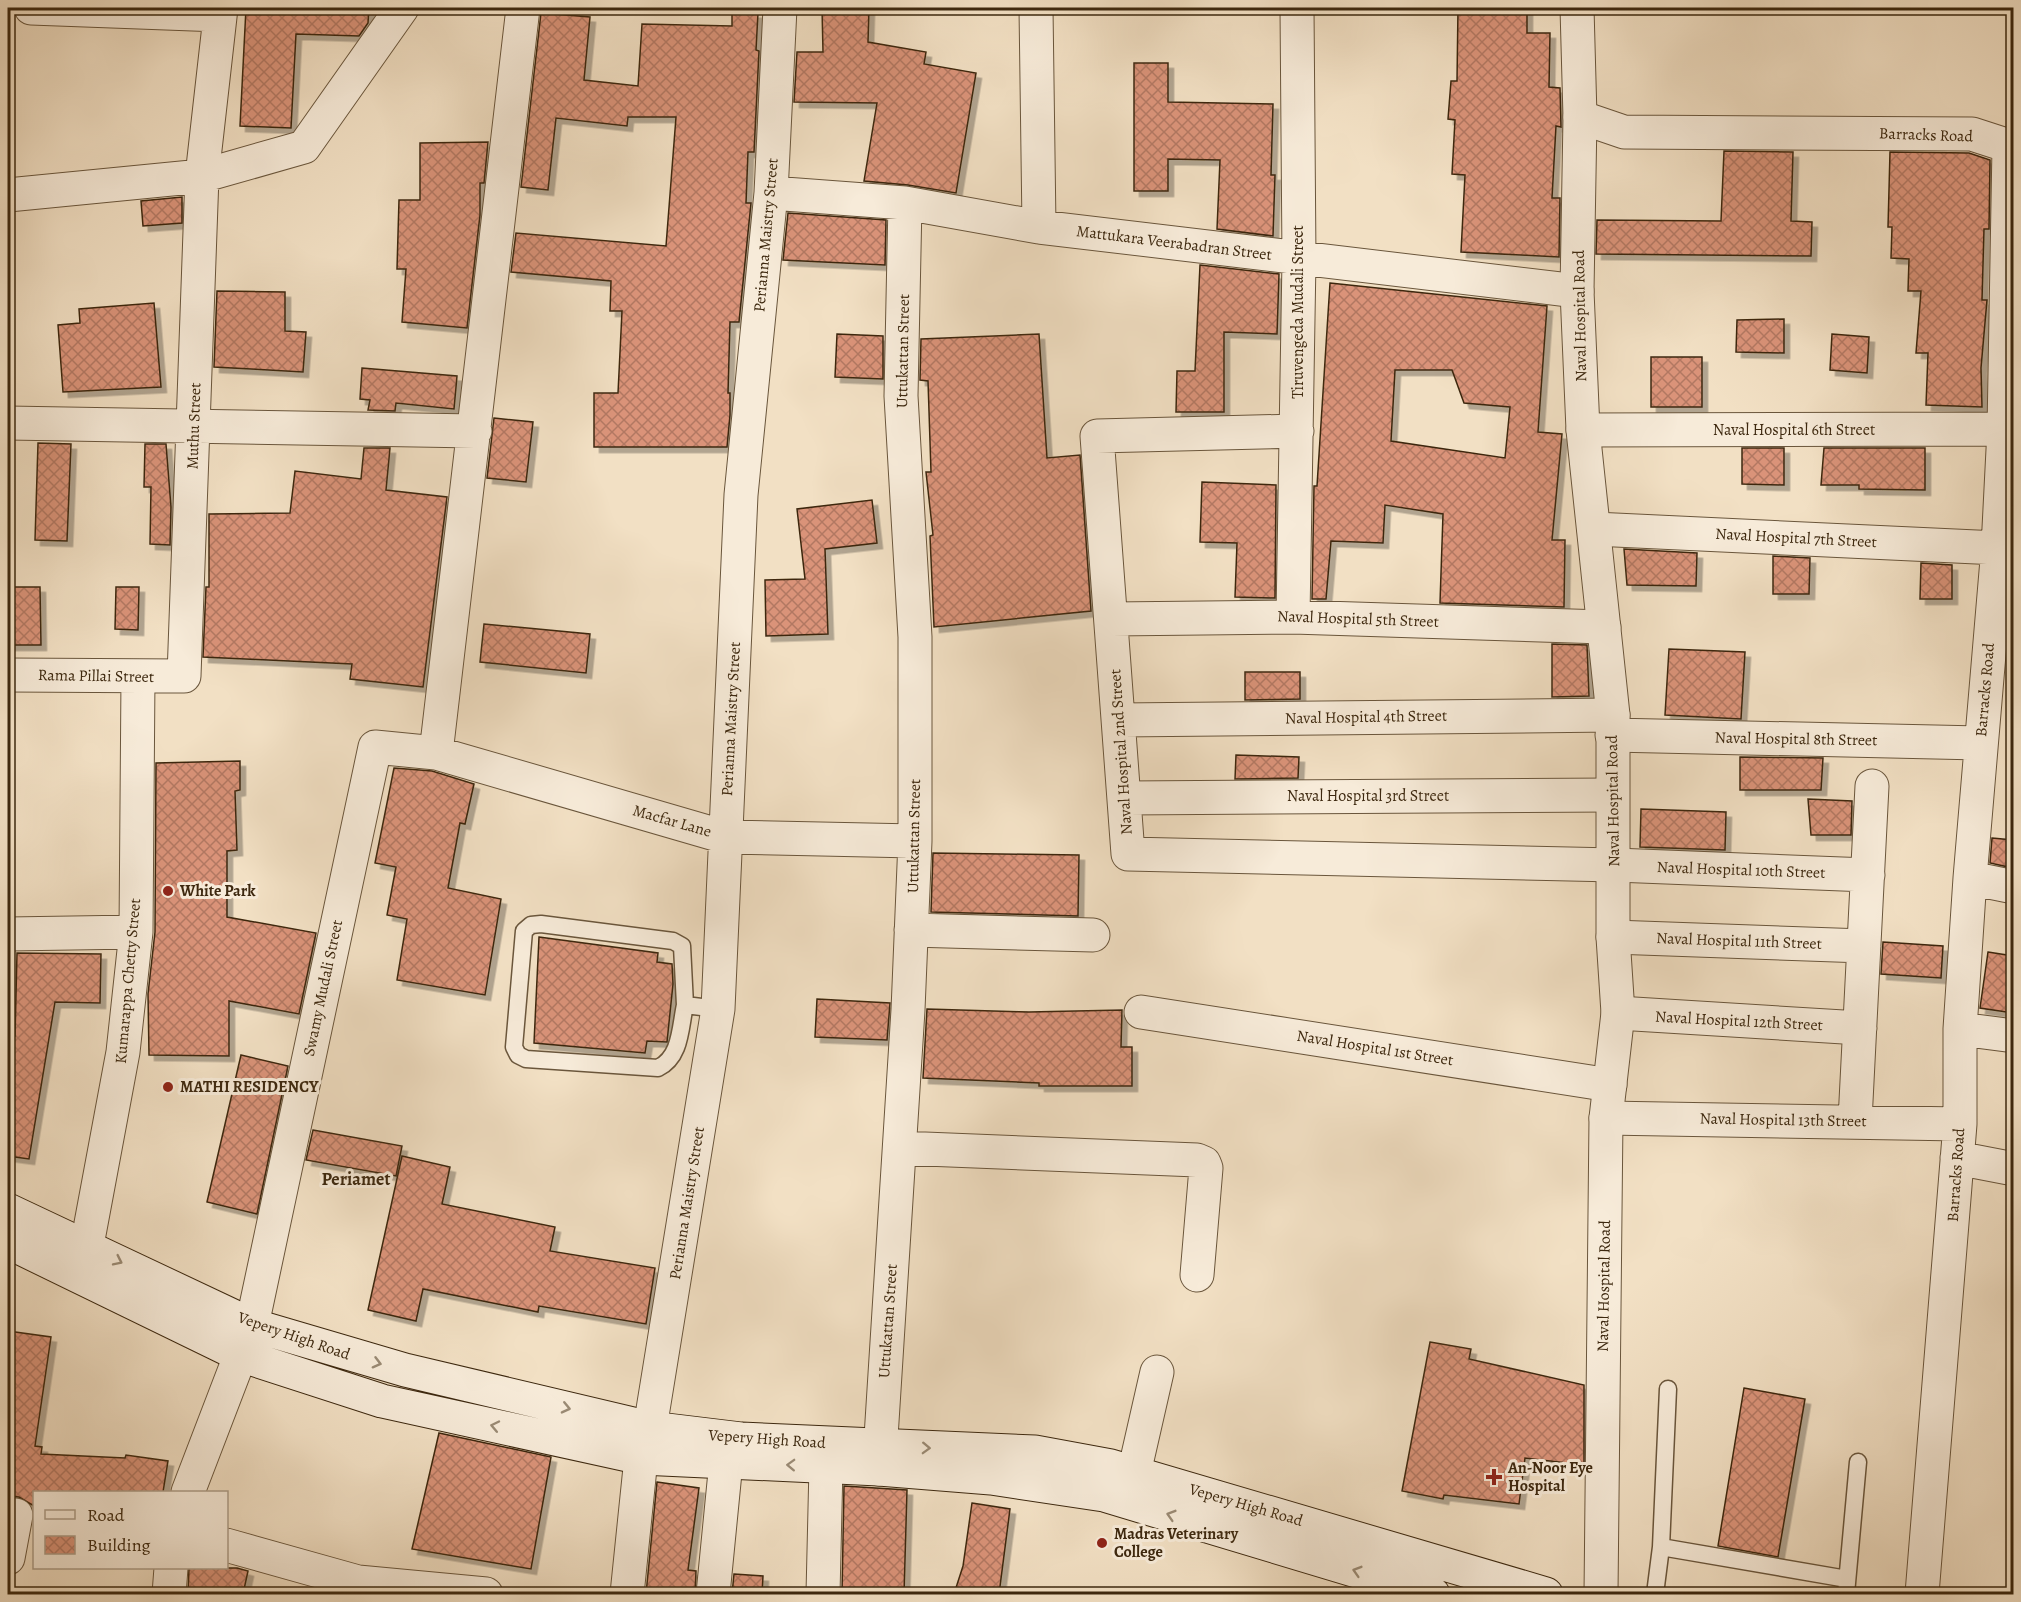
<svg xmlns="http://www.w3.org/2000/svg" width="2021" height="1602" font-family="Alegreya,serif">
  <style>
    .building { fill: url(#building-cross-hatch); stroke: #3d280f; stroke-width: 1.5; fill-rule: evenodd; filter: url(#shadow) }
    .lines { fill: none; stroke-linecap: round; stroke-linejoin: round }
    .service-casing { stroke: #6a563c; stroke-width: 19 }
    .minor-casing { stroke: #6a563c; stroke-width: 35 }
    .tertiary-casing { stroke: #6a563c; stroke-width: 35 }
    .secondary-casing { stroke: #3d280f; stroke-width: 35 }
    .service { stroke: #f7ebd9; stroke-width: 16 }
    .minor { stroke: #f7ebd9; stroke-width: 33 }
    .tertiary { stroke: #f7ebd9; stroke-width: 33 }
    .secondary { stroke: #f7ebd9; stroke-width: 33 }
    .oneway { stroke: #9a8a74 }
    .poi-dot { fill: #8f2418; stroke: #f7ebd9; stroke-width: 2 }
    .labels { text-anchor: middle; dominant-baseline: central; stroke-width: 6; stroke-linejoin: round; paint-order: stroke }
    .street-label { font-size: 16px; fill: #3d280f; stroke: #f7ebd9 }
    .poi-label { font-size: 16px; font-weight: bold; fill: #3d280f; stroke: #f7ebd9; text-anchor: start }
    .neighbourhood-label { font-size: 18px; font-weight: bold; fill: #3d280f; stroke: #f7ebd9 }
  </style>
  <defs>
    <pattern id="building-cross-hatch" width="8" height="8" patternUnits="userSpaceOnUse" patternTransform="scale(1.5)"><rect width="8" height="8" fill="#da9379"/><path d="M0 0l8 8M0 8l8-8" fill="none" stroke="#b27862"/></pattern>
    <filter id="shadow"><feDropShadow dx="5.5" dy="5.5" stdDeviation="0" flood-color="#0004"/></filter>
  </defs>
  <rect width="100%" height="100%" fill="#f2e0c4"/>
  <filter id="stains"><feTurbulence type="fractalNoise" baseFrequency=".00333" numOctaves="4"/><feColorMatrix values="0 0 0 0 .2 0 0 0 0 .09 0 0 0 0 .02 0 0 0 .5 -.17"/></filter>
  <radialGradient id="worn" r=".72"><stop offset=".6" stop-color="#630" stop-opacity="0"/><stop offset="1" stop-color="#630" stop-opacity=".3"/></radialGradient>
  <!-- building -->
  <path class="building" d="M 246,8 L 369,8 L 368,23 L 359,36 L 296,34 L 291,128 L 240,126 Z
    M 822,8 L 869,8 L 868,42 L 926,52 L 924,64 L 976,73 L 956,193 L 908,185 L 864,181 L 877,103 L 794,102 L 797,52 L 823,52 Z
    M 1458,8 L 1527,8 L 1527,33 L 1550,33 L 1549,87 L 1560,88 L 1561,127 L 1556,126 L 1552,198 L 1560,198 L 1559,257 L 1461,252 L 1465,175 L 1452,174 L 1455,120 L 1448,119 L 1451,81 L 1457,81 Z
    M 732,12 L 758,13 L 756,50 L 759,51 L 754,152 L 748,152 L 746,203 L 751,203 L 739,322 L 730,322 L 728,393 L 730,393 L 730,415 L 727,447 L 594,447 L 594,393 L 618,393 L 622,311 L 610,311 L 611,281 L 511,272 L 516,233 L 666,246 L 676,117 L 628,117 L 627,126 L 556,118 L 548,190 L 521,187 L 541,13 L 590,17 L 584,80 L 638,86 L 642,24 L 732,26 Z
    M 1134,63 L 1168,63 L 1168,102 L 1273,104 L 1271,175 L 1275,175 L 1273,236 L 1217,229 L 1220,160 L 1168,159 L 1168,191 L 1134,191 Z
    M 488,142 L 484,183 L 480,183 L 480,215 L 467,328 L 402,322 L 406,269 L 397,269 L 399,200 L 420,200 L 420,143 Z
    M 1724,151 L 1793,152 L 1791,221 L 1812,222 L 1811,256 L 1596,254 L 1597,220 L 1721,221 Z
    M 1890,152 L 1969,153 L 1990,160 L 1989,229 L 1984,229 L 1982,300 L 1987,300 L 1981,368 L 1982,407 L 1926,405 L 1928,353 L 1916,353 L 1921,291 L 1908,291 L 1909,259 L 1891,258 L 1892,227 L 1888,227 Z
    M 182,197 L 182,223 L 143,226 L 141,201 Z
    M 788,213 L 886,220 L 885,265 L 783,260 Z
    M 1200,265 L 1279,274 L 1277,334 L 1224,332 L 1224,412 L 1176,412 L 1177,371 L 1195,371 Z
    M 1330,283 L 1547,306 L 1538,432 L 1562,434 L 1552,540 L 1565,540 L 1564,607 L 1440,603 L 1443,514 L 1385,505 L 1383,543 L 1331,541 L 1326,599 L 1312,599 L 1314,486 L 1317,486 ZM 1395,370 L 1452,370 L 1464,403 L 1510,407 L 1505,458 L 1391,441 Z
    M 217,291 L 285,292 L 285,331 L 306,332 L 303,372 L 214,367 Z
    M 154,303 L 161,387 L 63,392 L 58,325 L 80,323 L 79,309 Z
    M 1784,319 L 1784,353 L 1736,352 L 1737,320 Z
    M 837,334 L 883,336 L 883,379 L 835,377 Z
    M 1039,334 L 1047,458 L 1080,455 L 1091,611 L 934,627 L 930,536 L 933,535 L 926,472 L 931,472 L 928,381 L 920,380 L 921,339 Z
    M 1832,334 L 1869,337 L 1867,373 L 1830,370 Z
    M 1651,357 L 1702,357 L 1702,407 L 1651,407 Z
    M 362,368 L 457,376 L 454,409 L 396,403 L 395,411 L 368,410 L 370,400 L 360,399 Z
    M 494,418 L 533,422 L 526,482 L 487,478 Z
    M 38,443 L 71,444 L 67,541 L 35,540 Z
    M 145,444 L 166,444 L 171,507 L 170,545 L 150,544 L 151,487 L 144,487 Z
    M 364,448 L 390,448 L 386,490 L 447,497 L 423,687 L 350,679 L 352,664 L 203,657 L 206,587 L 209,587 L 209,514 L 290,513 L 295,471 L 361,479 Z
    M 1742,448 L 1784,448 L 1784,485 L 1742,484 Z
    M 1824,448 L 1925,448 L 1925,490 L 1859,489 L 1859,485 L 1821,485 Z
    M 1202,482 L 1276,485 L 1275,598 L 1235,597 L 1237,543 L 1200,542 Z
    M 872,500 L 877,543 L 825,549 L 828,634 L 766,636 L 765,580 L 805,579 L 797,509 Z
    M 1624,549 L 1697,553 L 1696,586 L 1627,585 Z
    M 1773,556 L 1810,558 L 1809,594 L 1773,594 Z
    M 1921,563 L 1952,565 L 1952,599 L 1920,599 Z
    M 8,587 L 40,587 L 41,645 L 8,645 Z
    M 116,587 L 139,587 L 138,630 L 115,629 Z
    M 484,624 L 590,634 L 586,673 L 480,662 Z
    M 1552,644 L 1587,645 L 1589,696 L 1552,697 Z
    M 1669,649 L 1745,652 L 1741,719 L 1665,715 Z
    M 1245,672 L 1300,672 L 1300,699 L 1245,700 Z
    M 1236,755 L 1299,757 L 1298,778 L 1235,779 Z
    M 1740,757 L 1823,758 L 1821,790 L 1740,790 Z
    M 240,761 L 240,790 L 235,791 L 237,850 L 227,851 L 227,917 L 316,933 L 299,1014 L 229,1001 L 229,1056 L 149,1055 L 148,994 L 155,932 L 156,763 Z
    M 394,768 L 432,771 L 474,784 L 465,824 L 460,823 L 448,888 L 501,899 L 485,995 L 397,980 L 407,919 L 387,915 L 396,867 L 375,863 Z
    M 1808,799 L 1852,801 L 1851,835 L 1811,835 Z
    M 1641,809 L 1726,812 L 1725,850 L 1640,847 Z
    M 1992,838 L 2013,840 L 2013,868 L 1990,863 Z
    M 933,853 L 1079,855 L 1078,916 L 931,912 Z
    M 539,937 L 658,953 L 657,962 L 672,964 L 673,984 L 667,1042 L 647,1041 L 645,1053 L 534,1043 Z
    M 1883,942 L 1943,946 L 1941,978 L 1881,974 Z
    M 1988,952 L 2013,956 L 2013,1013 L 1980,1008 Z
    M 17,953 L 101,954 L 100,1003 L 55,1002 L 29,1159 L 8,1156 L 8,1035 L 15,1036 Z
    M 817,999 L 890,1003 L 887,1040 L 815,1037 Z
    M 927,1009 L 1029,1012 L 1122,1010 L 1121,1047 L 1132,1047 L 1132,1086 L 1039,1086 L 1039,1083 L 923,1078 Z
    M 241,1055 L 288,1066 L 257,1214 L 207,1202 Z
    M 313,1130 L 402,1146 L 396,1176 L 306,1160 Z
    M 402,1156 L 450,1167 L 442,1204 L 555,1227 L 550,1251 L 655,1268 L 646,1324 L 539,1306 L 538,1312 L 423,1289 L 416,1321 L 368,1310 Z
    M 8,1331 L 51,1337 L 35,1446 L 42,1447 L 41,1454 L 125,1458 L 126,1455 L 168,1461 L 163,1492 L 34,1492 L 34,1506 L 19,1497 L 8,1496 Z
    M 1430,1342 L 1471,1349 L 1469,1359 L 1584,1385 L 1584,1465 L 1525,1458 L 1519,1504 L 1444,1495 L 1443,1499 L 1402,1491 Z
    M 1744,1388 L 1805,1399 L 1778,1557 L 1718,1546 Z
    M 439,1433 L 551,1457 L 531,1569 L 412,1549 Z
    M 657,1482 L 699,1488 L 688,1570 L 696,1571 L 695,1594 L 646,1594 Z
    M 844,1486 L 907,1490 L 904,1594 L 842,1594 Z
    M 972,1503 L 1010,1509 L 999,1594 L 954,1594 L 963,1566 Z
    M 189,1568 L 237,1568 L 248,1571 L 243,1594 L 188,1594 Z
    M 734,1574 L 763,1576 L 762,1594 L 732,1594 Z"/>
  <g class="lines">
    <defs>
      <path id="service" d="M 685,1005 L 682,946 L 673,941 L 541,924 L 531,925 L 524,931 L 514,1047 L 518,1055 L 526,1059 L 658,1068 C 681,1057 680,1028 685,1005 L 718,1009
        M 1668,1389 L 1661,1547 L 1847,1579
        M 1655,1594 L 1661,1547
        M 1846,1594 L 1858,1462"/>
      <path id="minor" d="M 31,8 L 220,15
        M 1036,8 L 1039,227
        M 1580,117 L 1624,132 L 1972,134 L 2009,146 L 2004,430 L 1998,548 L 1970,878 L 1960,1029 L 1960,1124 L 1922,1594
        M 771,193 L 905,203 L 1039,227 L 1577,291
        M 8,195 L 202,176 L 304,147 L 402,8
        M 8,423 L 475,431
        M 1583,430 L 2014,429
        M 1297,431 L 1097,436 L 1128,854 L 1615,865 L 1868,875
        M 1594,529 L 1998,548
        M 1293,617 L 1299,259 L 1297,8
        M 1112,619 L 1293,617 L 1604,627
        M 8,675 L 184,676 L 202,176 L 221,8
        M 1119,720 L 1613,715
        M 1612,735 L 1980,743
        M 436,753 L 523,8
        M 1125,798 L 1612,795
        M 1970,878 L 2014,887
        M 911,930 L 1093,935
        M 8,934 L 136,932
        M 1613,937 L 1864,946
        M 1141,1012 L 1610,1085
        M 1618,1013 L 1860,1028
        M 1960,1029 L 2014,1036
        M 1606,1118 L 1960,1124
        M 1855,1121 L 1872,786
        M 900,1148 L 1197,1160 L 1204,1163 L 1206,1168 L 1197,1275
        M 1957,1158 L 2014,1169
        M 87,1245 L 123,1052 L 136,932 L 138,677
        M 879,1469 L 908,1010 L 915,841 L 915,637 L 901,396 L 905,203
        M 1134,1473 L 1157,1372
        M 188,1492 L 252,1325 L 375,747 L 436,753 L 725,837 L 915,841
        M 8,1514 L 16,1515 L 8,1558
        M 226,1545 L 358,1582 L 486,1594
        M 169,1594 L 171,1568
        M 627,1594 L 641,1458 L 650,1428 L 718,1009 L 741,495 L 771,193 L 780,8
        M 713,1594 L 726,1462
        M 823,1594 L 826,1466"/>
      <path id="tertiary" d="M 1577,8 L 1580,117 L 1577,291 L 1583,430 L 1613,715 L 1613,937 L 1618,1013 L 1606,1118 L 1601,1594"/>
      <path id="secondary" d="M 8,1210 L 252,1325 L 405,1370 L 650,1428 L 741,1439 L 1035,1452 L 1111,1466 L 1546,1594
        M 8,1242 L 240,1355 L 382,1401 L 641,1458 L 879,1469 L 991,1478 L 1104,1495 L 1433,1594"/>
    </defs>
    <!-- service casing -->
    <use href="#service" class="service-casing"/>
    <!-- minor casing -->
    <use href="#minor" class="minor-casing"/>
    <!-- tertiary casing -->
    <use href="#tertiary" class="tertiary-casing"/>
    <!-- secondary casing -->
    <use href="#secondary" class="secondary-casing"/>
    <!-- service -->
    <use href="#service" class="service"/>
    <!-- minor -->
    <use href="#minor" class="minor"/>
    <!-- tertiary -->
    <use href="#tertiary" class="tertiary"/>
    <!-- secondary -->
    <use href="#secondary" class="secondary"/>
  </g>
  <!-- one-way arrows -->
  <defs><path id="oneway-chevron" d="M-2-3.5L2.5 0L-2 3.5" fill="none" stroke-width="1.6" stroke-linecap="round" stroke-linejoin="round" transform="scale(1.5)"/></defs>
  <g class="oneway">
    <use href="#oneway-chevron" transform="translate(118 1261) rotate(26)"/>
    <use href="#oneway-chevron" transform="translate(377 1363) rotate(15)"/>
    <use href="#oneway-chevron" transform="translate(566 1408) rotate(13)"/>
    <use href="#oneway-chevron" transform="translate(495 1426) rotate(-168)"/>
    <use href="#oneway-chevron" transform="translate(926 1448) rotate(2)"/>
    <use href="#oneway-chevron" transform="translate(791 1465) rotate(-178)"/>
    <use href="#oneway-chevron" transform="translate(1171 1515) rotate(-163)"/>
    <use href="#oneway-chevron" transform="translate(1357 1571) rotate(-163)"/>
  </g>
  <!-- markers -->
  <g class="poi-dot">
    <circle cx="168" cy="891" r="6"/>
    <circle cx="168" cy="1087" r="6"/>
    <path d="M1491 1468h6v6h6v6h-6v6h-6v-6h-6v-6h6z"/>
    <circle cx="1102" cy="1543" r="6"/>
  </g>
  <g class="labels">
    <!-- street labels -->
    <g class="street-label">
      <text transform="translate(1926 135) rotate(2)">Barracks Road</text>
      <text transform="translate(766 235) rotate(-85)">Perianna Maistry Street</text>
      <text transform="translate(1174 243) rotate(7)">Mattukara Veerabadran Street</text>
      <text transform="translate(1298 312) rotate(-90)">Tiruvengeda Mudali Street</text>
      <text transform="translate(1580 316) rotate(-91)">Naval Hospital Road</text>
      <text transform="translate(903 351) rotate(-89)">Uttukattan Street</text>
      <text transform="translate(194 426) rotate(-88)">Muthu Street</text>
      <text x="1794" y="430">Naval Hospital 6th Street</text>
      <text transform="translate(1796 538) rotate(3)">Naval Hospital 7th Street</text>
      <text transform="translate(1358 619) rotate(2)">Naval Hospital 5th Street</text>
      <text transform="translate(96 676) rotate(1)">Rama Pillai Street</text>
      <text transform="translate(1985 690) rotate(-85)">Barracks Road</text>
      <text transform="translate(1366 717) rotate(-1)">Naval Hospital 4th Street</text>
      <text transform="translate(731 719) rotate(-87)">Perianna Maistry Street</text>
      <text transform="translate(1796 739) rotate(1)">Naval Hospital 8th Street</text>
      <text transform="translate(1121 752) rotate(-94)">Naval Hospital 2nd Street</text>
      <text x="1368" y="796">Naval Hospital 3rd Street</text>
      <text transform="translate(1613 801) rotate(-91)">Naval Hospital Road</text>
      <text transform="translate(672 821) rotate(16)">Macfar Lane</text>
      <text transform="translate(914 836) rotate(-89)">Uttukattan Street</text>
      <text transform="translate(1741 870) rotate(2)">Naval Hospital 10th Street</text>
      <text transform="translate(1739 941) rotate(2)">Naval Hospital 11th Street</text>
      <text transform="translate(128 981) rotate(-85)">Kumarappa Chetty Street</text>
      <text transform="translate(323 988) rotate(-78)">Swamy Mudali Street</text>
      <text transform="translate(1739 1021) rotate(3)">Naval Hospital 12th Street</text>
      <text transform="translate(1375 1048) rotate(9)">Naval Hospital 1st Street</text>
      <text transform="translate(1783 1120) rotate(1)">Naval Hospital 13th Street</text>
      <text transform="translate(1956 1175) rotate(-86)">Barracks Road</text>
      <text transform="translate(687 1203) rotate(-81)">Perianna Maistry Street</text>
      <text transform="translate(1604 1286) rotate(-89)">Naval Hospital Road</text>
      <text transform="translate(888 1321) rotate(-86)">Uttukattan Street</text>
      <text transform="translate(294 1336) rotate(19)">Vepery High Road</text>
      <text transform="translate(767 1439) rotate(4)">Vepery High Road</text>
      <text transform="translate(1246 1505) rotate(16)">Vepery High Road</text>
    </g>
    <!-- poi labels -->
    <g class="poi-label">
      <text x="180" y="891">White Park</text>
      <text x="180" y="1087">MATHI RESIDENCY</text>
      <text x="1508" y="1468">An-Noor Eye<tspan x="1508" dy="18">Hospital</tspan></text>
      <text x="1114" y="1534">Madras Veterinary<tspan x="1114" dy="18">College</tspan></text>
    </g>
    <!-- neighbourhood labels -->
    <g class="neighbourhood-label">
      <text x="356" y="1179">Periamet</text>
    </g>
  </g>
  <!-- margin -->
  <rect width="2021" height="1602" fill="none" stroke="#f2e0c4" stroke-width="30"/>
  <rect x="9" y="9" width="2003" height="1584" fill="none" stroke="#3d280f" stroke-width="3"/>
  <rect x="15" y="15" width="1991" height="1572" fill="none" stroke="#3d280f" stroke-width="1.5"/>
  <!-- legend -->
  <rect x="33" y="1491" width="195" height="78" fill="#f7ebd9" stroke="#ad9d88" stroke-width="1.5"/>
  <rect x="45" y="1510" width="30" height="9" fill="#f7ebd9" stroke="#ad9d88" stroke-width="1.5"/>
  <text x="87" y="1521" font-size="18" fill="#3d280f">Road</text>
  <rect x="45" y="1536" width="30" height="18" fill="url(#building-cross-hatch)" stroke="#ad9d88" stroke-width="1.5"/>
  <text x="87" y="1551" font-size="18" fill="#3d280f">Building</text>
  <rect width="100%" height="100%" filter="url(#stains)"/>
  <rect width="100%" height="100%" fill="url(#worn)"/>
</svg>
